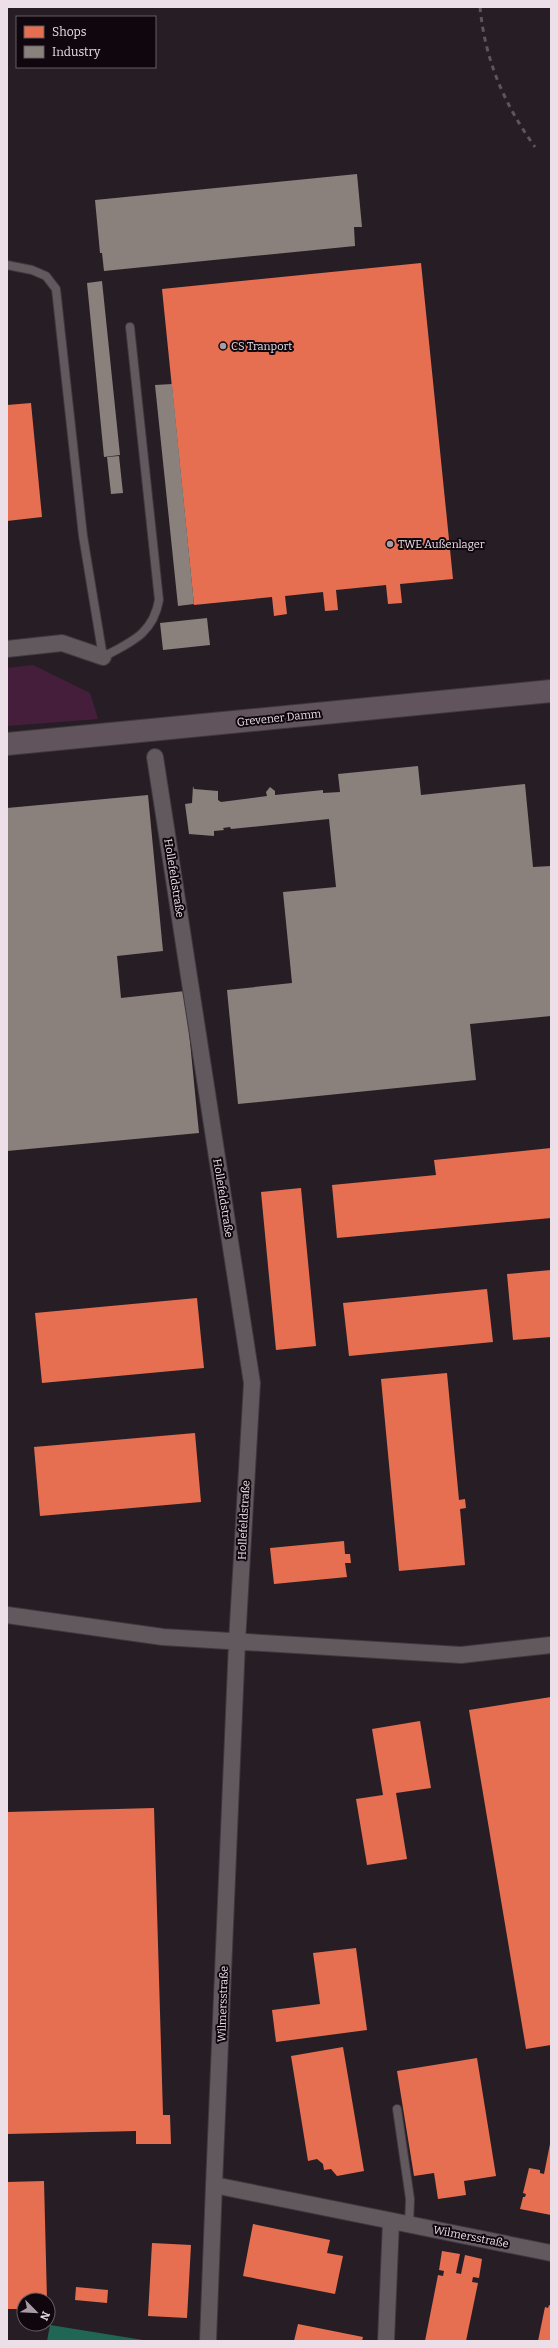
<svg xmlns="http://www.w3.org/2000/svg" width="558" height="2348" font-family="Bitter,serif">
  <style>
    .green { fill: #451e3c }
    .water { fill: #1f6654 }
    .shops { fill: #e76f51 }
    .industry { fill: #8a817c }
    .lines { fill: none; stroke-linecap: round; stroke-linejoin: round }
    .lane-casing { stroke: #3f383d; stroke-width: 10 }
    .street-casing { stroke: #3f383d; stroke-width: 18 }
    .primary-casing { stroke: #3f383d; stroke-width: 24 }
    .lane { stroke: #61595e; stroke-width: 8 }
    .street { stroke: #61595e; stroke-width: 16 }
    .primary { stroke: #61545d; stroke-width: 22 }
    .rail { stroke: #5d555b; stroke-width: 3; stroke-dasharray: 5 5; stroke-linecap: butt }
    .poi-dot { fill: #a79ba4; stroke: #0f070d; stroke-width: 1.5 }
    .labels { text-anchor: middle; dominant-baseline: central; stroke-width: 4; stroke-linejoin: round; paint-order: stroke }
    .poi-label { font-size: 11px; fill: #ecdfe8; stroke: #0f070d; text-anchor: start }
    .street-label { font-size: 11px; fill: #ecdfe8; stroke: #0f070d }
  </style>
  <rect width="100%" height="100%" fill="#271e25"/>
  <!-- green -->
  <path class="green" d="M 33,665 L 90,693 L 98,719 L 7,726 L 7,668 Z"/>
  <!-- water -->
  <path class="water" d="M 50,2325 L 143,2340 L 143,2341 L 47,2341 Z"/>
  <!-- shops -->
  <path class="shops" d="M 421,263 L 453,579 L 400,584 L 402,603 L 388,604 L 386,585 L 336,590 L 338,610 L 325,611 L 323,592 L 285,596 L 287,614 L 274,616 L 272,597 L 194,605 L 162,289 Z
    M 31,403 L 42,517 L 7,521 L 7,405 Z
    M 551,1148 L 551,1218 L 337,1238 L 332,1185 L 436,1175 L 434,1160 Z
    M 301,1188 L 316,1346 L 276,1350 L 261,1192 Z
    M 551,1270 L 551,1337 L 513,1340 L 507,1274 Z
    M 487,1289 L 493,1342 L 349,1356 L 343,1303 Z
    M 197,1298 L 204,1368 L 42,1383 L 35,1313 Z
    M 447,1373 L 459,1500 L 465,1499 L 466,1508 L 460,1509 L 465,1565 L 399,1571 L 381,1379 Z
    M 195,1433 L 201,1502 L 40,1516 L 34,1447 Z
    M 344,1541 L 345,1554 L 350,1554 L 351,1563 L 345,1563 L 347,1577 L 274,1584 L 270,1548 Z
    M 551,1697 L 551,2045 L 526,2049 L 469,1710 Z
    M 420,1721 L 431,1788 L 396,1793 L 407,1859 L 367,1865 L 356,1799 L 383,1795 L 372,1729 Z
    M 154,1808 L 163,2115 L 170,2115 L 171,2144 L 136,2144 L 136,2131 L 7,2134 L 7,1812 Z
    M 356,1948 L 367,2030 L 276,2042 L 272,2010 L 320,2004 L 313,1953 Z
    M 343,2047 L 364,2171 L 337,2176 L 331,2169 L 324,2170 L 323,2164 L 317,2159 L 308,2161 L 291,2056 Z
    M 477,2058 L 496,2176 L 464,2181 L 466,2195 L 438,2199 L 434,2173 L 414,2176 L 397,2071 Z
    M 551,2139 L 551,2215 L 520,2209 L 523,2197 L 525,2197 L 526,2194 L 523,2193 L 529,2168 L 540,2170 L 540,2173 L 544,2174 Z
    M 44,2181 L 47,2300 L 24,2300 L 24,2309 L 7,2309 L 7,2182 Z
    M 253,2224 L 330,2240 L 327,2253 L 343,2256 L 335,2294 L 243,2276 Z
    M 152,2243 L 191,2245 L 187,2318 L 148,2316 Z
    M 442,2251 L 460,2254 L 456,2273 L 461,2274 L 465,2255 L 482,2259 L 479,2278 L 473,2277 L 472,2282 L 478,2283 L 466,2341 L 425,2341 L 438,2275 L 443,2276 L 444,2271 L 439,2270 Z
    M 76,2287 L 108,2290 L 107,2303 L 75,2300 Z
    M 549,2305 L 551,2306 L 551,2341 L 538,2341 L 545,2307 L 548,2308 Z
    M 298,2324 L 363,2337 L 362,2341 L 294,2341 Z"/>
  <!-- industry -->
  <path class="industry" d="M 357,174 L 362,227 L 354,227 L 355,246 L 104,271 L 102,253 L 100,253 L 95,200 Z
    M 102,281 L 120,455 L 104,457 L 87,283 Z
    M 172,384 L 194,604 L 178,606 L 155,385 Z
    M 119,456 L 123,493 L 111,494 L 107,457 Z
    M 207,618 L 210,645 L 163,650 L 160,623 Z
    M 418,766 L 421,795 L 525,784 L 533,867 L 551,866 L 551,1016 L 470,1024 L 476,1080 L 238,1104 L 227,990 L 292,983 L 283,892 L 336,887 L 329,819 L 231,829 L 230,827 L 223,828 L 224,830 L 214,831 L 214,836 L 189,834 L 185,804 L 192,803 L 193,786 L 194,789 L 218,791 L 218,800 L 221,802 L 267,796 L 266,792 L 270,787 L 275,791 L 275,795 L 323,790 L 323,793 L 340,792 L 338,774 Z
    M 148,795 L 163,951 L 117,956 L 121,998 L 185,991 L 199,1133 L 7,1151 L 7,808 Z"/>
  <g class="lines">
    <defs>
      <path id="lane" d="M 7,265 L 32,270 L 46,276 L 56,289 L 83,536 L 103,657 C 131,642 153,634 159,600 L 130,327
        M 397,2109 L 410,2199 L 409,2225"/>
      <path id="street" d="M 7,649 L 62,643 L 103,657
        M 155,757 L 252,1383 L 237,1642 L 214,2185 L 551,2253
        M 7,1615 L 163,1637 L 461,1655 L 551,1645
        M 208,2341 L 214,2185
        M 386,2341 L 391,2221"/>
      <path id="primary" d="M 7,744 L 551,691"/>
    </defs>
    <!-- lane casing -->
    <use href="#lane" class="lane-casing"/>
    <!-- street casing -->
    <use href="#street" class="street-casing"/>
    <!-- primary casing -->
    <use href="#primary" class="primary-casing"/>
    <!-- lane -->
    <use href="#lane" class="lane"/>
    <!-- street -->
    <use href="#street" class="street"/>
    <!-- primary -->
    <use href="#primary" class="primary"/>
    <!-- rail -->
    <path class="rail" d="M 480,7 C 485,60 504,104 535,147"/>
  </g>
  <!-- markers -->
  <g class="poi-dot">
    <circle cx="223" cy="346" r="4"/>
    <circle cx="390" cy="544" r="4"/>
  </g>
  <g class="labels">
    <!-- poi labels -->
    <g class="poi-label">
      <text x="231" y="346">CS Tranport</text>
      <text x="398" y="544">TWE Außenlager</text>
    </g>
    <!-- street labels -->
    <g class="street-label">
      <text transform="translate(279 718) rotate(-6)">Grevener Damm</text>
      <text transform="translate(174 878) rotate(81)">Hollefeldstraße</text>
      <text transform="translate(223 1198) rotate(81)">Hollefeldstraße</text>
      <text transform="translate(244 1520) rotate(-87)">Hollefeldstraße</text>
      <text transform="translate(223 2004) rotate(-88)">Wilmersstraße</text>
      <text transform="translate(471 2237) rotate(11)">Wilmersstraße</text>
    </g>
  </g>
  <!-- border -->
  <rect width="558" height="2348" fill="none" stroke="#ecdfe8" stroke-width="16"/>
  <!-- legend -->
  <rect x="16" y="16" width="140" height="52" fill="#0f070d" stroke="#675d65"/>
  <rect x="24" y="26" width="20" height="12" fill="#e76f51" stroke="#675d65"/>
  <text x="52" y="36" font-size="12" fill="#ecdfe8">Shops</text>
  <rect x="24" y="46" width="20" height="12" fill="#8a817c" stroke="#675d65"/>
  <text x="52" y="56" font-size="12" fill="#ecdfe8">Industry</text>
  <!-- north arrow -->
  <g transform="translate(36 2312) rotate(114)"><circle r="19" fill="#0f070d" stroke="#675d65"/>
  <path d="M0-3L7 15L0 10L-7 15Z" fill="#a79ba4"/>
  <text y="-6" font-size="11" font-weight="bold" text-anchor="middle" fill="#ecdfe8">N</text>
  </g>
</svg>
